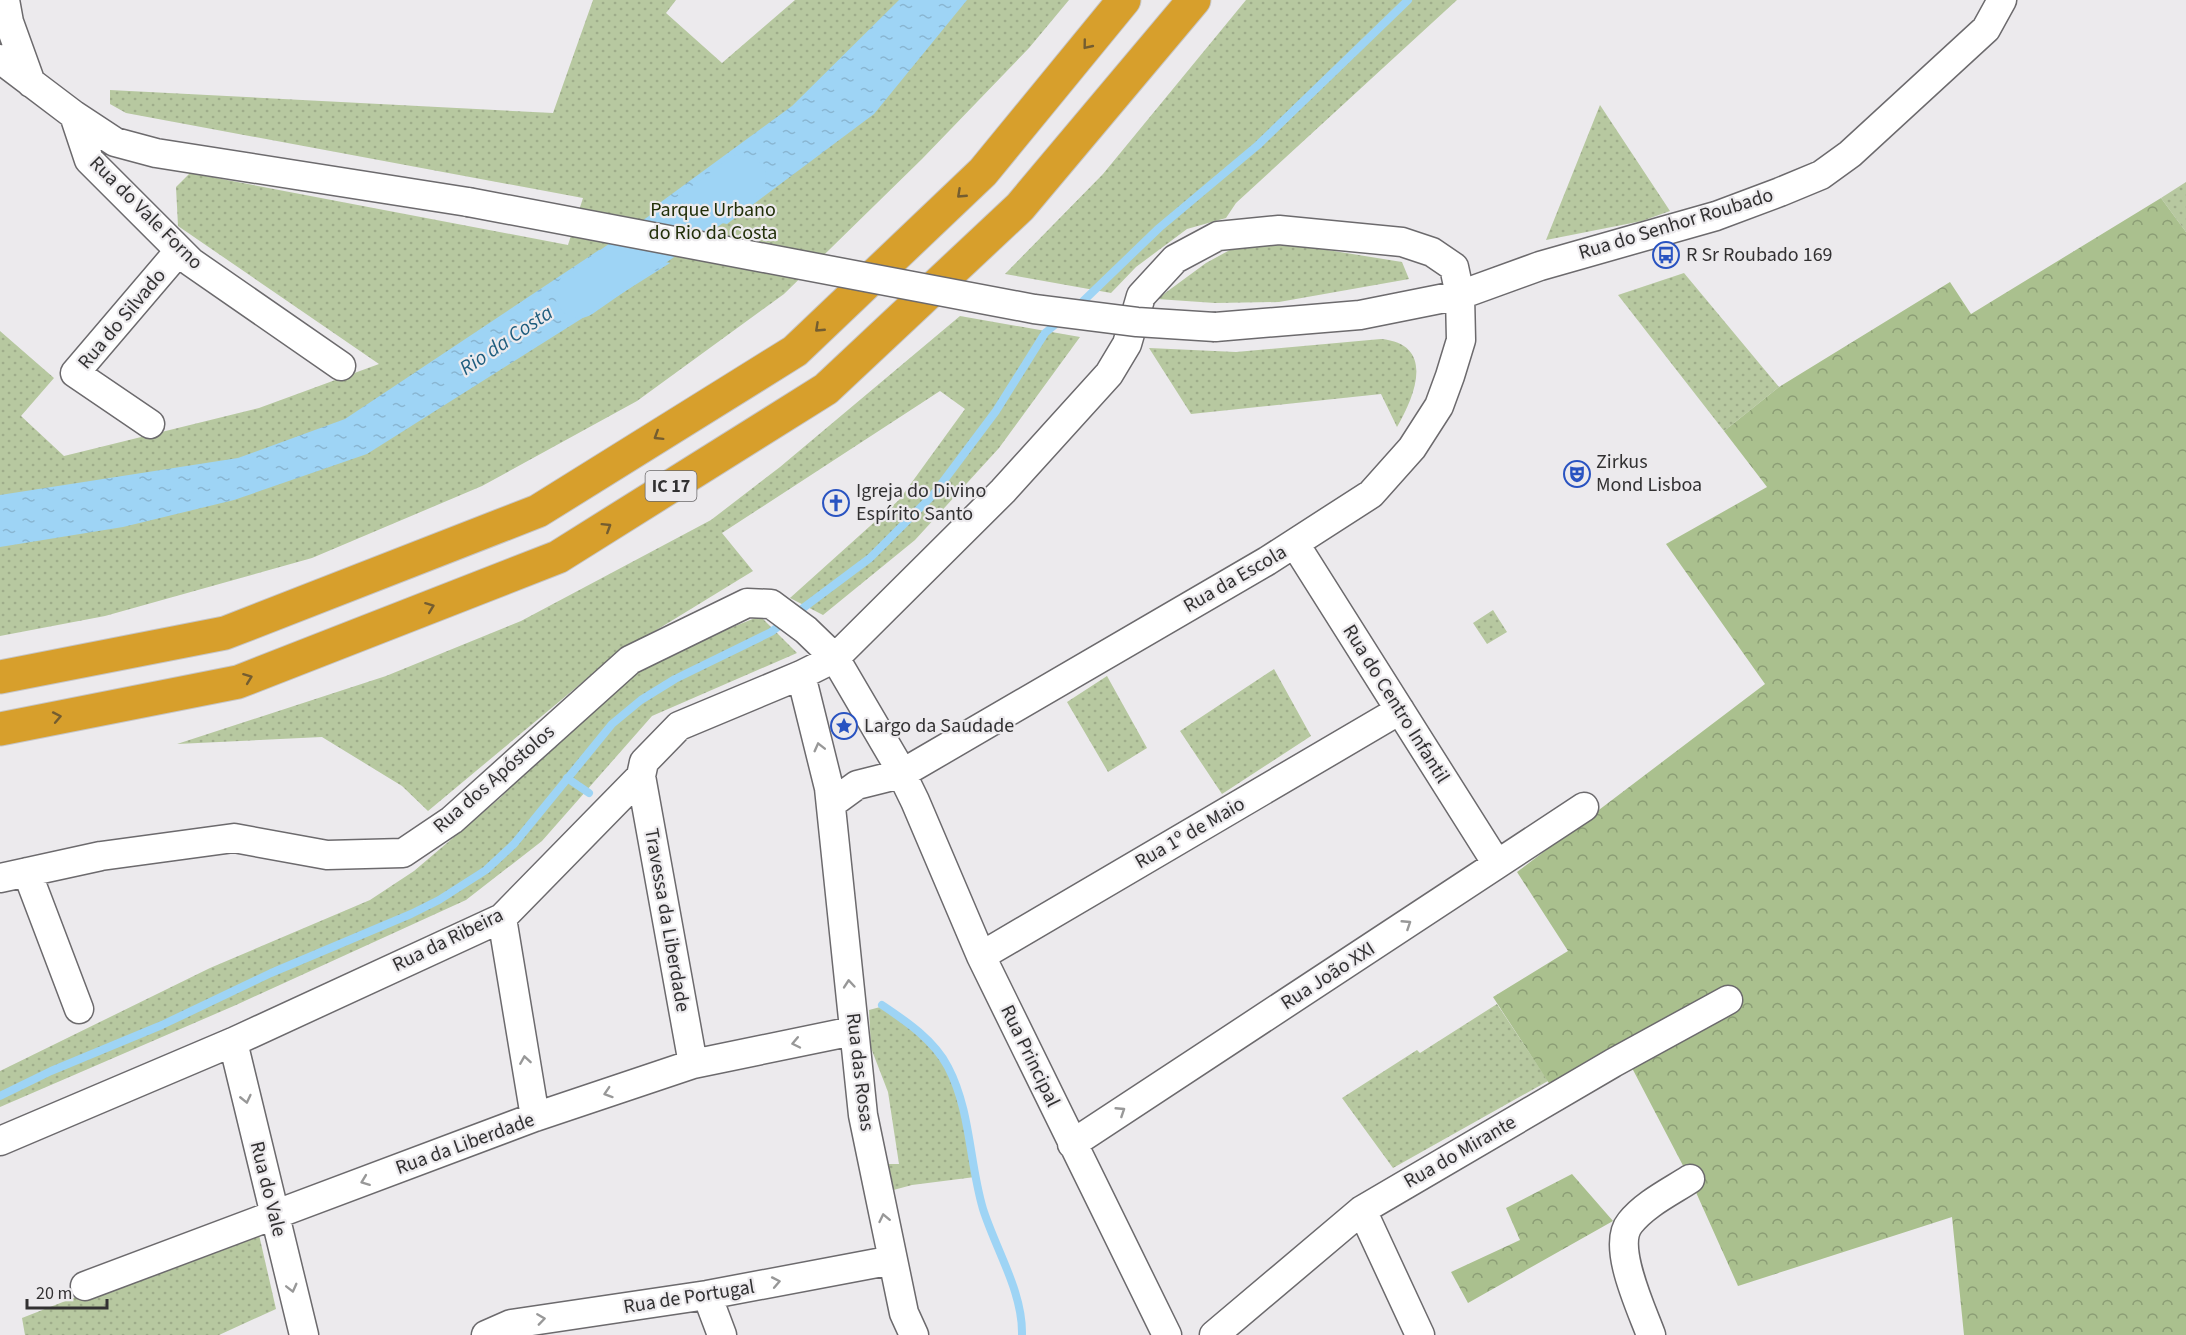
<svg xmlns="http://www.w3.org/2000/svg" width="2186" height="1335" font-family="'Source Sans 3',sans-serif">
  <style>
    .green { fill: url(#green-dots) }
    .forest { fill: url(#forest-crowns) }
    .water { fill: url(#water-ripples) }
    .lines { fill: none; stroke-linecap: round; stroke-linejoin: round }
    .stream { stroke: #9ed4f5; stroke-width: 8 }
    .river { stroke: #9ed4f5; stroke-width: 48 }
    .minor-casing { stroke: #6c6a6d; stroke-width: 31 }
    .highway-casing { stroke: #c6c5c6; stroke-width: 35 }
    .minor { stroke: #fff; stroke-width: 28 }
    .highway { stroke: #d79f2c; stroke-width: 33 }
    .minor-bridge-casing { stroke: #6c6a6d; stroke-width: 31; stroke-linecap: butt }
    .minor-bridge { stroke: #fff; stroke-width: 28 }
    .oneway { stroke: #745d30 }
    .oneway2 { stroke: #989898 }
    .labels { text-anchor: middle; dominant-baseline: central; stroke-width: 4.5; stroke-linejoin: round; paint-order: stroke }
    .shield { fill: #eceaed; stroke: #6a686a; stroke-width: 1.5 }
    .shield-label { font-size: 18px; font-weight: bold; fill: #323132 }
    .park-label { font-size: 20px; fill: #212f09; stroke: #eceaed }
    .street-label { font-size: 20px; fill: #323132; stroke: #eceaed }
    .poi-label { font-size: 20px; fill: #323132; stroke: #eceaed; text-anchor: start }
    .water-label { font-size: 21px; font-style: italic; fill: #1e5d7e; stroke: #eceaed }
  </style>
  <defs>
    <pattern id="green-dots" width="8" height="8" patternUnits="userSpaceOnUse" patternTransform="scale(1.5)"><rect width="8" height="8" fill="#b7c8a0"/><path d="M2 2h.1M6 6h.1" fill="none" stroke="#9eac8a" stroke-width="1.8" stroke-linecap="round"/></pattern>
    <pattern id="forest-crowns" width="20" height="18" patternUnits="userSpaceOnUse" patternTransform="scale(1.5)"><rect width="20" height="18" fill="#aac08e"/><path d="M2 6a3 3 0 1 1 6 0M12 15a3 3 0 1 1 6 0" fill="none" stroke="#8b9d75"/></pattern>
    <pattern id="water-ripples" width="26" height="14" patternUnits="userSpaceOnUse" patternTransform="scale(1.5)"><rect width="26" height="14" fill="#9ed4f5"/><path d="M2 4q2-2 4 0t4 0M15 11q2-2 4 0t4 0" fill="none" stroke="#89b6d2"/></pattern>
  </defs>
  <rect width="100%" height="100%" fill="#eceaed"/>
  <!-- green -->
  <path class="green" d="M 593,0 L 676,0 L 666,13 L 722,63 L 795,0 L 1069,0 L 1029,48 L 922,159 L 784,294 L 637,401 L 482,486 L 312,558 L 105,616 L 0,636 L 0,331 L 54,378 L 21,416 L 64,456 L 259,408 L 379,364 L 178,226 L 176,187 L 190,173 L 568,245 L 583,198 L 126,113 L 110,104 L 110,90 L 553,113 Z
    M 1246,0 L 1457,0 L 1236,203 L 1226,218 L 1187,229 L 1136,267 L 1111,293 L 1005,274 L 1103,174 Z
    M 1600,105 L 1670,211 L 1642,221 L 1546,240 Z
    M 2186,182 L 2186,232 L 2161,198 Z
    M 1264,244 L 1309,247 L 1402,262 L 1409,279 L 1279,302 L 1215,303 L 1157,299 L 1206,263 L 1239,245 Z
    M 1684,273 L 1779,387 L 1724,431 L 1618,295 Z
    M 960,316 L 1080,337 L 999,448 L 915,540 L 823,615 L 790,598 L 899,500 L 965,409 L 940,391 L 722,533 L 753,571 L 614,656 L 428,811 L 402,786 L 322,737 L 177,744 L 386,676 L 521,621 L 711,520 L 780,467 Z
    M 1381,339 C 1436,344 1415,396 1397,427 L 1381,394 L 1191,414 L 1149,348 L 1236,352 Z
    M 1493,610 L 1507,632 L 1487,644 L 1473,623 Z
    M 760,616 L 797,653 L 652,716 L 542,841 L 466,900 L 236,1005 L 0,1107 L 0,1071 L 210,968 L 370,900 L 414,871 L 500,798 L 631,668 Z
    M 1274,669 L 1311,736 L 1222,794 L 1180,731 Z
    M 1107,676 L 1147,748 L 1108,772 L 1067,702 Z
    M 1497,1004 L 1548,1081 L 1393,1168 L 1342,1098 L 1417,1050 L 1420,1053 Z
    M 884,1006 C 921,1031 954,1063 964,1109 C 968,1131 970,1154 975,1177 L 912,1185 L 886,1192 L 886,1164 L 899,1164 L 888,1092 L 871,1048 L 869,1010 Z
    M 257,1226 L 276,1309 L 219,1335 L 25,1335 L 22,1318 Z"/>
  <!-- forest -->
  <path class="forest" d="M 2161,198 L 2186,232 L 2186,1335 L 1964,1335 L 1952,1217 L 1738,1286 L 1690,1179 L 1620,1045 L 1554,1091 L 1493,997 L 1568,951 L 1517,872 L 1765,684 L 1666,544 L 1767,487 L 1724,431 L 1779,387 L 1950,282 L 1971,314 Z
    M 1572,1174 L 1613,1221 L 1468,1303 L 1451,1272 L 1520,1240 L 1506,1208 Z"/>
  <!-- water -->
  <path class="water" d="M 899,0 L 967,0 L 874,114 L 727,224 L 650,210 L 792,106 Z
    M 599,250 L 670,263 L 367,454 L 234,500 L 123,527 L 0,547 L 0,495 L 238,458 L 345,419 Z"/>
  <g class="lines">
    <!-- stream -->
    <path class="stream" d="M 1077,307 L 1159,228 L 1258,145 L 1408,0
      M 567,778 L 589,793
      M 882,1005 C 906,1021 934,1040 948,1067 C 971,1111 969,1162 983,1209 C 996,1250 1023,1292 1022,1335
      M 0,1096 L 51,1071 L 162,1025 L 271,973 L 411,914 L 439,900 L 486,870 L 514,844 L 612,724 L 641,700 L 675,679 L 771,632 L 870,558 L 933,495 L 996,411 L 1045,333 L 1062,319"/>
    <!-- river -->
    <path class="river" d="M 579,294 L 714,200 L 742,178"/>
    <defs>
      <path id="minor" d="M 5,0 L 9,22 L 31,83
        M 0,59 L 74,115 L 115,142 L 156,153 L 468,202
        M 74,115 L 89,160 L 191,262 L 341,366
        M 1215,327 L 1360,315 L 1460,295 L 1540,266 L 1716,216 L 1780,192 L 1821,175 L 1850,154 L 1986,29 L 2002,0
        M 150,424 L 75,373 L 179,251
        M 1295,544 L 1497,864
        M 801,675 L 829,788 L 863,1115 L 904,1313 L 914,1335
        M 641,776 L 693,1064
        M 27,872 L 79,1009
        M 0,878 L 101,856 L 234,838 L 327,855 L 403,853 L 452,820 L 630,660 L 747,603 L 771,604 L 806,630 L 835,658 L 896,762 L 915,801 L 981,956 L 1167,1335
        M 502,918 L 535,1117
        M 981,956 L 1400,710
        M 233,1042 L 304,1335
        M 0,1141 L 233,1042 L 502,918 L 641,776 L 644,762 L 679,726 L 801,675 L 835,658 L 1003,491 L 1109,374 L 1127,344 L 1141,296 L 1175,259 L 1218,236 L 1279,230 L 1402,242 L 1432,252 L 1454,267 L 1460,295 L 1461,340 L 1450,376 L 1439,406 L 1412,448 L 1371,494 L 1267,561 L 901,774 L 857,785 L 831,804
        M 1072,1144 L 1584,807
        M 1362,1210 L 1420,1335
        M 85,1286 L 535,1117 L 693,1064 L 853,1031
        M 707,1295 L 722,1335
        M 486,1335 L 511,1324 L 707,1295 L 893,1260
        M 1214,1335 L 1362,1210 L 1613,1063 L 1728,1000
        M 1651,1335 C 1642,1310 1611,1246 1630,1223 C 1645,1204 1670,1192 1690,1179"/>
      <path id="highway" d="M 0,677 L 225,633 L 538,511 L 795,351 L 983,172 L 1124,0
        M 0,729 L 238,682 L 558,557 L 826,389 L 1020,207 L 1194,0"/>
    </defs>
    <!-- minor casing -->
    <use href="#minor" class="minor-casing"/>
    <!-- highway casing -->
    <use href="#highway" class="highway-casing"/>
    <!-- minor -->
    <use href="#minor" class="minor"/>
    <!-- highway -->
    <use href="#highway" class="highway"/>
    <defs>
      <path id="minor-bridge" d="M 468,202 L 1034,309 L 1137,322 L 1215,327"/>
    </defs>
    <!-- minor-bridge casing -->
    <use href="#minor-bridge" class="minor-bridge-casing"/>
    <!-- minor-bridge -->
    <use href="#minor-bridge" class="minor-bridge"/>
  </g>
  <!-- one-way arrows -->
  <defs><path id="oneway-chevron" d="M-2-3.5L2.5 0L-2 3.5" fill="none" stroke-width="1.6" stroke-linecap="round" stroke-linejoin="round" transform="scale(1.5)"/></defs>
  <g class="oneway">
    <use href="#oneway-chevron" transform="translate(1087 45) rotate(129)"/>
    <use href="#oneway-chevron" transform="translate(961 194) rotate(137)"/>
    <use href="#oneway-chevron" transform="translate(819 328) rotate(137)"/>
    <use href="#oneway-chevron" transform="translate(658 436) rotate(148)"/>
    <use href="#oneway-chevron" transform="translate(607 527) rotate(-32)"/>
    <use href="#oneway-chevron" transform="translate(430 607) rotate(-21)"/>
    <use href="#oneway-chevron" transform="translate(248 678) rotate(-21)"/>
    <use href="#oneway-chevron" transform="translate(57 717) rotate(-11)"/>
  </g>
  <g class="oneway2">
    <use href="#oneway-chevron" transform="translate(819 747) rotate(-104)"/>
    <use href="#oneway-chevron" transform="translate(1407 924) rotate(-33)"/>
    <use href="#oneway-chevron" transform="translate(849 984) rotate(-95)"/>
    <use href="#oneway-chevron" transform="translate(796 1043) rotate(168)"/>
    <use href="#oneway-chevron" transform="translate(525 1060) rotate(-99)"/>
    <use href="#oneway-chevron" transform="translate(608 1093) rotate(162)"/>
    <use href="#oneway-chevron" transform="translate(246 1099) rotate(77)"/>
    <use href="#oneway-chevron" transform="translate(1121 1111) rotate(-33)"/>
    <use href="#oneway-chevron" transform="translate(365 1181) rotate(159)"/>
    <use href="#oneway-chevron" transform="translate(884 1218) rotate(-102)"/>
    <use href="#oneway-chevron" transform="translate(776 1282) rotate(-11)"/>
    <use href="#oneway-chevron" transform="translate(292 1288) rotate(76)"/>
    <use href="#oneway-chevron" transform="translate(541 1319) rotate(-8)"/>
  </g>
  <!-- icons -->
  <defs>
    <symbol id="bus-ring" viewBox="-11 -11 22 22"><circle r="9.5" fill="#eceaed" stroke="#2953c1" stroke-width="1.5"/><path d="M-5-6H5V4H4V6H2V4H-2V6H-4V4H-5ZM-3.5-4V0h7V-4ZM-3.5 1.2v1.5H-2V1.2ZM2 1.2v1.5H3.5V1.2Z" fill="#2953c1"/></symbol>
    <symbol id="theatre-ring" viewBox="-11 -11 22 22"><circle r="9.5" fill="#eceaed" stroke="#2953c1" stroke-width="1.5"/><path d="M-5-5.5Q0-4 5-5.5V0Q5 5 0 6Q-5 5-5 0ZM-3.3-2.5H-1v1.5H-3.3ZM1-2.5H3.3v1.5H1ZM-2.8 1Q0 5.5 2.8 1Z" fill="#2953c1"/></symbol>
    <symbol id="church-ring" viewBox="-11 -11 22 22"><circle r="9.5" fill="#eceaed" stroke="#2953c1" stroke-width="1.5"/><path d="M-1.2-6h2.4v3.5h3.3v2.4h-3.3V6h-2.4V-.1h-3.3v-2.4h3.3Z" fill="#2953c1"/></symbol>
    <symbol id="sight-ring" viewBox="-11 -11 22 22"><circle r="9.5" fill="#eceaed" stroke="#2953c1" stroke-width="1.5"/><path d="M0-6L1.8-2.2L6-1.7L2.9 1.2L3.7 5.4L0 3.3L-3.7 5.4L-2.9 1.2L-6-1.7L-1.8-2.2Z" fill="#2953c1"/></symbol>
  </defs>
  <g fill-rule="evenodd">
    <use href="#bus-ring" x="1651" y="240" width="30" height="30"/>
    <use href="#theatre-ring" x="1562" y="459" width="30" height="30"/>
    <use href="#church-ring" x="821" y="488" width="30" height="30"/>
    <use href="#sight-ring" x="829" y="711" width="30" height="30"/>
  </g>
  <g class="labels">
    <!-- shield labels -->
    <rect class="shield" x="645.5" y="471" width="51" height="30" rx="4.5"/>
    <g class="shield-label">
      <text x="671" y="486">IC 17</text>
    </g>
    <!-- park labels -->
    <g class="park-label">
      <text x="713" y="210">Parque Urbano<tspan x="713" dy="23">do Rio da Costa</tspan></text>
    </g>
    <!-- street labels -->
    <g class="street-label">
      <text transform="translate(146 213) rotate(45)">Rua do Vale Forno</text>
      <text transform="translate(1676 224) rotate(-17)">Rua do Senhor Roubado</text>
      <text transform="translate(122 319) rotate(-50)">Rua do Silvado</text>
      <text transform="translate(1235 579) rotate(-30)">Rua da Escola</text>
      <text transform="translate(1396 704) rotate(58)">Rua do Centro Infantil</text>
      <text transform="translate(494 779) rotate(-41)">Rua dos Apóstolos</text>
      <text transform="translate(1190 833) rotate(-30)">Rua 1º de Maio</text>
      <text transform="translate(667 920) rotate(80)">Travessa da Liberdade</text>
      <text transform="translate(448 940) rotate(-26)">Rua da Ribeira</text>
      <text transform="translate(1328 976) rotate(-33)">Rua João XXI</text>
      <text transform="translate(1030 1056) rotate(64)">Rua Principal</text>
      <text transform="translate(860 1072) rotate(83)">Rua das Rosas</text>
      <text transform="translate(465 1144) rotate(-20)">Rua da Liberdade</text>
      <text transform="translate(1460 1152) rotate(-30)">Rua do Mirante</text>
      <text transform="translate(268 1189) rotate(76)">Rua do Vale</text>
      <text transform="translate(689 1297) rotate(-9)">Rua de Portugal</text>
    </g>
    <!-- poi labels -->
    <g class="poi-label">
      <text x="1686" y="255">R Sr Roubado 169</text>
      <text x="1596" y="462">Zirkus<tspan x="1596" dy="23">Mond Lisboa</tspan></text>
      <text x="856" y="491">Igreja do Divino<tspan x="856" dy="23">Espírito Santo</tspan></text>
      <text x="864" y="726">Largo da Saudade</text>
    </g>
    <!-- water labels -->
    <g class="water-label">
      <text transform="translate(506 340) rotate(-34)">Rio da Costa</text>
    </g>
  </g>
  <!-- scale -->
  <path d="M27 1299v9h80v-9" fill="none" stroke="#323132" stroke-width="3"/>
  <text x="36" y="1299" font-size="18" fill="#323132" stroke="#eceaed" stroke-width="4.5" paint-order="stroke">20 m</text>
</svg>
